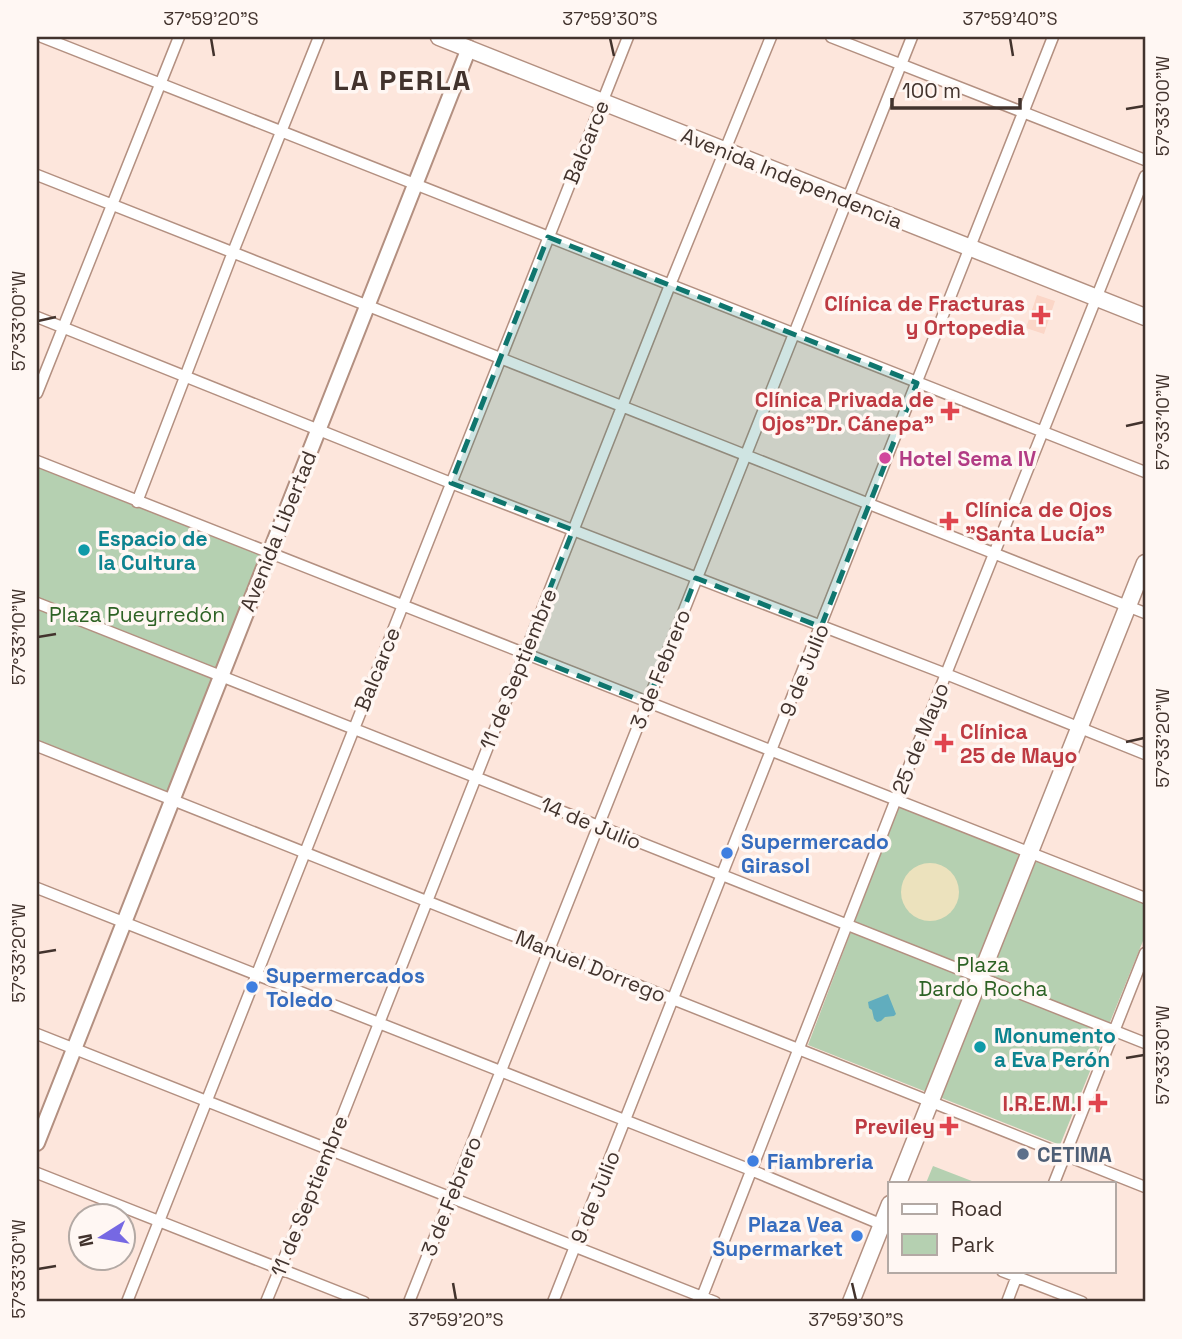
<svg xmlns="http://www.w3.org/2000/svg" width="1182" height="1339" font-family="'Space Grotesk',sans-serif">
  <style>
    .built { fill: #fbd6c7 }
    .green { fill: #b5d0b1 }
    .sand { fill: #ece2bd }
    .water { fill: #61adbe }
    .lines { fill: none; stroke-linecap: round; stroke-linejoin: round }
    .street-casing { stroke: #b39081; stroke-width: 13 }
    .secondary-casing { stroke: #b39081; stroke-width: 18 }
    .primary-casing { stroke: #b39081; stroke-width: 19 }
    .street { stroke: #fff; stroke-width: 10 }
    .secondary { stroke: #fff; stroke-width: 14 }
    .primary { stroke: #fff; stroke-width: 16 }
    .marked { fill: #0f766e; fill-opacity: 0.2; stroke: #0f766e; stroke-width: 5; stroke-dasharray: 14 9; stroke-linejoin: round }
    .ticks { fill: none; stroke: #42332d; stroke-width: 2.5 }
    .health-dot { fill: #e0444e; stroke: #fff7f3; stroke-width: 2.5 }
    .hotel-dot { fill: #d1479c; stroke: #fff7f3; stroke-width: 2.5 }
    .culture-dot { fill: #0f9aa8; stroke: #fff7f3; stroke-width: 2.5 }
    .shop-dot { fill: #3f7fe0; stroke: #fff7f3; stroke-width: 2.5 }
    .service-dot { fill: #5c6f8a; stroke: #fff7f3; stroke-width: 2.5 }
    .labels { text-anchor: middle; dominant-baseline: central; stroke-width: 7; stroke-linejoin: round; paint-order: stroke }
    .street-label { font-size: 21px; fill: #42332d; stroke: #fff7f3 }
    .health-label { font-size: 21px; font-weight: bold; fill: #be3a42; stroke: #fff7f3; text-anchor: end }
    .hotel-label { font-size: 21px; font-weight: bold; fill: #b23c85; stroke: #fff7f3; text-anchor: start }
    .culture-label { font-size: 21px; font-weight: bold; fill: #0d838f; stroke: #fff7f3; text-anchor: start }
    .park-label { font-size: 21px; fill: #2d6224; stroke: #fff7f3 }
    .shop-label { font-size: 21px; font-weight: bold; fill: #366cbe; stroke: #fff7f3; text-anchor: start }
    .service-label { font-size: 21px; font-weight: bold; fill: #4e5e75; stroke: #fff7f3; text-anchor: start }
    .district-label { font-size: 28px; font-weight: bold; letter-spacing: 2px; fill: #42332d; stroke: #fff7f3 }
    .neatline { fill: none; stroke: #42332d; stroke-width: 2.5 }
    .ticks-label { font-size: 18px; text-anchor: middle; fill: #42332d }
  </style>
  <rect width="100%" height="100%" fill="#fde6dc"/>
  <!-- built -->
  <path class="built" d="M 1037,295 L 1055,301 L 1044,334 L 1026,328 Z"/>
  <!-- green -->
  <path class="green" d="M 37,461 L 269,554 L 173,798 L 37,746 Z
    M 899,805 L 1145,902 L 1145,936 L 1060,1145 L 808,1045 Z
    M 933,1166 L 977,1183 L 926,1183 Z"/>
  <!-- sand -->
  <path class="sand" d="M901 892a29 29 0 1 1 58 0a29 29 0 1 1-58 0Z"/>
  <!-- water -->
  <path class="water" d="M 888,994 L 896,1014 L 894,1016 L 885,1017 L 881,1021 L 877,1022 L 874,1019 L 872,1010 L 869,1008 L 868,1002 Z"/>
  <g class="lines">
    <defs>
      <path id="street" d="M 42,37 L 1145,472
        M 831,37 L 1145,160
        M 37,175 L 1145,613
        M 37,317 L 451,483 L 946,674 L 1145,754
        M 37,393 L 179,37
        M 37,461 L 1145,898
        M 137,502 L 233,252 L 319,37
        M 37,603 L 1145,1043
        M 37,746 L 1145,1187
        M 37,888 L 751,1170 L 890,1228
        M 37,1034 L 715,1302
        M 37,1173 L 364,1302
        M 1054,1183 L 1145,953
        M 1002,1271 L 1082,1302
        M 127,1302 L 628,37
        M 266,1302 L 329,1150 L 670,285 L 771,37
        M 409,1302 L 912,37
        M 553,1302 L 1053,37
        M 700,1302 L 896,799 L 1145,176
        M 1007,1302 L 1018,1273"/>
      <path id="secondary" d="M 37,1143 L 469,48"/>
      <path id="primary" d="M 439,37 L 1145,317
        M 898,1183 L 1145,563
        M 851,1302 L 890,1204"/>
    </defs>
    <!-- street casing -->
    <use href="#street" class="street-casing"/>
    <!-- secondary casing -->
    <use href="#secondary" class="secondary-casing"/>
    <!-- primary casing -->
    <use href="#primary" class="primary-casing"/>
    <!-- street -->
    <use href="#street" class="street"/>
    <!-- secondary -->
    <use href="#secondary" class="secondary"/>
    <!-- primary -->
    <use href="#primary" class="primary"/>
  </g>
  <!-- marked area -->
  <path class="marked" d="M 548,237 L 917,383 L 821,627 L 696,578 L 647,703 L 524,654 L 573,530 L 451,483 Z"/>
  <!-- ticks -->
  <path class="ticks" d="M 211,38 L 214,56M 610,38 L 614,56M 1010,38 L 1013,56M 1126,109 L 1144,106M 38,321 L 56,317M 1126,426 L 1144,422M 38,637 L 56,634M 1126,742 L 1144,738M 38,953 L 56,950M 1126,1058 L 1144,1055M 38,1269 L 56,1266M 453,1283 L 456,1300M 852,1283 L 856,1300"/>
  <!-- markers -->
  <g class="health-dot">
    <path d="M1037.5 304.5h7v7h7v7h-7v7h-7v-7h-7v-7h7z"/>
    <path d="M946.5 400.5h7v7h7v7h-7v7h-7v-7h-7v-7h7z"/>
    <path d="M945.5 510.5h7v7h7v7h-7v7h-7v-7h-7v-7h7z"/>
    <path d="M940.5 732.5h7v7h7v7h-7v7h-7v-7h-7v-7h7z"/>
    <path d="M1094.5 1092.5h7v7h7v7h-7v7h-7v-7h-7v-7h7z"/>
    <path d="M945.5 1115.5h7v7h7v7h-7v7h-7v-7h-7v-7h7z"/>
  </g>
  <circle class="hotel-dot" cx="885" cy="458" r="7"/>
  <g class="culture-dot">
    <circle cx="84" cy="550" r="7"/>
    <circle cx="980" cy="1047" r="7"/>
  </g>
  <g class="shop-dot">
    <circle cx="727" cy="853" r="7"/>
    <circle cx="252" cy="987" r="7"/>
    <circle cx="753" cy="1161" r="7"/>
    <circle cx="857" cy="1236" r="7"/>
  </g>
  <circle class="service-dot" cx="1023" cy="1154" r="7"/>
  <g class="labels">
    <!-- street labels -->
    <g class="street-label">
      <text transform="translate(586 142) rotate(-68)">Balcarce</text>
      <text transform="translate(792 178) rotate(22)">Avenida Independencia</text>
      <text transform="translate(278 531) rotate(-68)">Avenida Libertad</text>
      <text transform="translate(377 669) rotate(-68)">Balcarce</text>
      <text transform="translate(518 669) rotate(-68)">11 de Septiembre</text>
      <text transform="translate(660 669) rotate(-68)">3 de Febrero</text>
      <text transform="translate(804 670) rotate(-68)">9 de Julio</text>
      <text transform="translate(920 738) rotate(-68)">25 de Mayo</text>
      <text transform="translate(591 823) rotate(22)">14 de Julio</text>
      <text transform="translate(591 966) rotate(22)">Manuel Dorrego</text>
      <text transform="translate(309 1196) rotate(-68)">11 de Septiembre</text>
      <text transform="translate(451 1196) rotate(-68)">3 de Febrero</text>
      <text transform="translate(595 1197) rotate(-68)">9 de Julio</text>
    </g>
    <!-- health labels -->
    <g class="health-label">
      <text x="1025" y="303">Clínica de Fracturas<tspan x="1025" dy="24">y Ortopedia</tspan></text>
      <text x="934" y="399">Clínica Privada de<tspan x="934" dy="24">Ojos"Dr. Cánepa"</tspan></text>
      <text x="965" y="509" text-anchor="start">Clínica de Ojos<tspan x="965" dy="24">"Santa Lucía"</tspan></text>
      <text x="960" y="731" text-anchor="start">Clínica<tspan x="960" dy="24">25 de Mayo</tspan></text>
      <text x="1082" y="1103">I.R.E.M.I</text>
      <text x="935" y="1126">Previley</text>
    </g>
    <!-- hotel labels -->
    <g class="hotel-label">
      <text x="899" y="458">Hotel Sema IV</text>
    </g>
    <!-- culture labels -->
    <g class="culture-label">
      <text x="98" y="538">Espacio de<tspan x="98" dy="24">la Cultura</tspan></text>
      <text x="994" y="1035">Monumento<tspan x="994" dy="24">a Eva Perón</tspan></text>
    </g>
    <!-- park labels -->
    <g class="park-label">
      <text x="137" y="614">Plaza Pueyrredón</text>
      <text x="983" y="964">Plaza<tspan x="983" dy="24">Dardo Rocha</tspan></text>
    </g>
    <!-- shop labels -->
    <g class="shop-label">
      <text x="741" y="841">Supermercado<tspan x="741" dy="24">Girasol</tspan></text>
      <text x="266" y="975">Supermercados<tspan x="266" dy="24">Toledo</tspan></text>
      <text x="767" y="1161">Fiambreria</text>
      <text x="843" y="1224" text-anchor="end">Plaza Vea<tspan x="843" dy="24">Supermarket</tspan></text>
    </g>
    <!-- service labels -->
    <g class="service-label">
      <text x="1037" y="1154">CETIMA</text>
    </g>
    <!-- district labels -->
    <g class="district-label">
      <text x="403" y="80">LA PERLA</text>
    </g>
  </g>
  <!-- border -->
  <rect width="1182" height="1339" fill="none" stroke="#fff7f3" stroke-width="77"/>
  <!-- legend -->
  <rect x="888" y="1182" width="228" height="91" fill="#fff7f3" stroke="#b3a9a4" stroke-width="2"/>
  <rect x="902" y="1204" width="35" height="10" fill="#ffffff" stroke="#b3a9a4" stroke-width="2"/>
  <text x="951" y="1216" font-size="21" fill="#42332d">Road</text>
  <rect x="902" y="1234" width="35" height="21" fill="#b5d0b1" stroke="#b3a9a4" stroke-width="2"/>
  <text x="951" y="1252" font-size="21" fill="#42332d">Park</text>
  <!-- north arrow -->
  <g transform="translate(102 1237) rotate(259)"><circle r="33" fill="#fff7f3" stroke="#b3a9a4" stroke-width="2"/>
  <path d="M0-5L12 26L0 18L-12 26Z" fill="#7668e3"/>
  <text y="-10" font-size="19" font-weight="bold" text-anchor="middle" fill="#42332d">N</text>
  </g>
  <!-- scale -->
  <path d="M892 98v10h128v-10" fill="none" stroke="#42332d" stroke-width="3.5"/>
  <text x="902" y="98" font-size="21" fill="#42332d" stroke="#fff7f3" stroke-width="5" paint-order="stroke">100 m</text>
  <rect x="38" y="38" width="1106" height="1262" class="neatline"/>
  <g class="ticks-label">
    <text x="211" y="25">37°59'20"S</text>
    <text x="610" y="25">37°59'30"S</text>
    <text x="1010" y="25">37°59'40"S</text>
    <text transform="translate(1163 106) rotate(-90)" y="6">57°33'00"W</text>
    <text transform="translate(19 321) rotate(-90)" y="6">57°33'00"W</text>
    <text transform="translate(1163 422) rotate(-90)" y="6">57°33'10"W</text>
    <text transform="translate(19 637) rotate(-90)" y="6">57°33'10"W</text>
    <text transform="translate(1163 738) rotate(-90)" y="6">57°33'20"W</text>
    <text transform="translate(19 953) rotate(-90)" y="6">57°33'20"W</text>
    <text transform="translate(1163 1055) rotate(-90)" y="6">57°33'30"W</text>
    <text transform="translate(19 1269) rotate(-90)" y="6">57°33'30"W</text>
    <text x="456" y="1326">37°59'20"S</text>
    <text x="856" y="1326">37°59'30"S</text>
  </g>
</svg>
